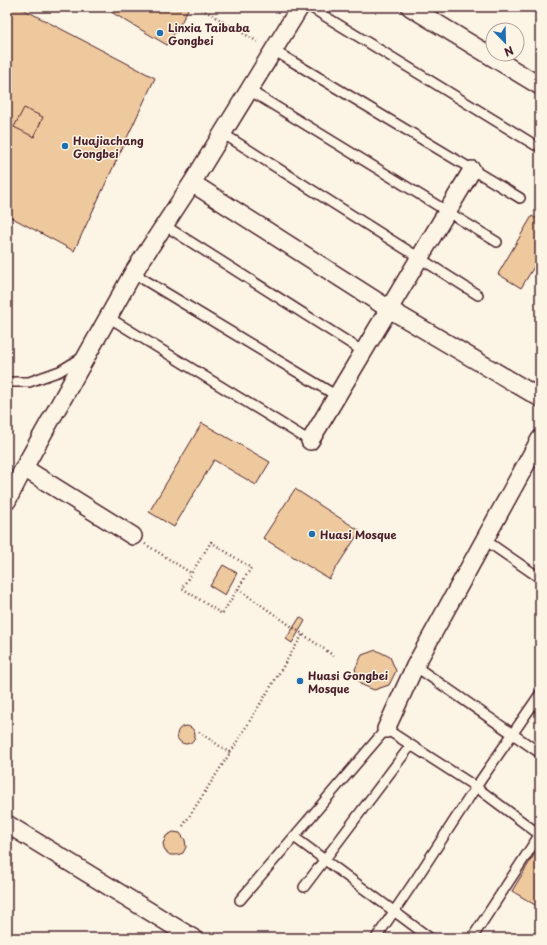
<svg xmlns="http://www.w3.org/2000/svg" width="547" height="945" font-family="'Playpen Sans',sans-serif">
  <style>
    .building { fill: #eec99e; stroke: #4a1f2b }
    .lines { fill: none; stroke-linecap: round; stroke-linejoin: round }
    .service-casing { stroke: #4a1f2b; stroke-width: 12 }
    .minor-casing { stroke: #4a1f2b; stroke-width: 20 }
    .path { stroke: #4a1f2b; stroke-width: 2.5; stroke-dasharray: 1 3; stroke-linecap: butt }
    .service { stroke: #fcf5e5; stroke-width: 9 }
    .minor { stroke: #fcf5e5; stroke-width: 17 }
    .poi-dot { fill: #1f6fb2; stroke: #fcf5e5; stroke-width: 1.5 }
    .labels { text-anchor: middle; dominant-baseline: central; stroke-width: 3; stroke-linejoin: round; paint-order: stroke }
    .poi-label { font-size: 11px; font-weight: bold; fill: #4a1f2b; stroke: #fcf5e5; text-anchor: start }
  </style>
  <rect width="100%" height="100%" fill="#fcf5e5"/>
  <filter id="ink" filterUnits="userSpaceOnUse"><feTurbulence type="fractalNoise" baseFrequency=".025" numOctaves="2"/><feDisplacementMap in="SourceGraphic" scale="8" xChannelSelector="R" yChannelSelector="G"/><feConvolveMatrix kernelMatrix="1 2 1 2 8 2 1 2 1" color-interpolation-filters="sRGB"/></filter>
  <g filter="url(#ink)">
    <!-- building -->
    <path class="building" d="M 7,7 L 19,7 L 155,78 L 74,251 L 7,215 Z
      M 107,7 L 189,7 L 182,21 L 167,45 L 106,9 Z
      M 24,108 L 43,117 L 34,137 L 14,127 Z
      M 532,216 L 540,221 L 540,257 L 521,288 L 498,274 Z
      M 202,423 L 270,462 L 256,485 L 214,460 L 174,527 L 149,512 Z
      M 295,489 L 360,531 L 329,579 L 263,538 Z
      M 223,565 L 237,573 L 225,595 L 210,586 Z
      M 300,617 L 305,621 L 292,643 L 286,639 Z
      M 376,650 L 390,657 L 396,671 L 389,685 L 374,690 L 360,684 L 355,669 L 362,655 Z
      M177 735a9 9 0 1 1 18 0a9 9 0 1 1-18 0Z
      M 173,832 L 180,833 L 185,840 L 186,847 L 183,853 L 177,855 L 170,855 L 165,851 L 163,844 L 166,836 Z
      M 540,845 L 540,908 L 512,891 Z"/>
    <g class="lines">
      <defs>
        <path id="service" d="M 310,7 L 535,145
          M 273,50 L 520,198
          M 249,90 L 497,242
          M 222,133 L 478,295
          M 164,225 L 364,352
          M 133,273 L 337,396
          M 108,317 L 310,441
          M 7,382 L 29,382 L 60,371 L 83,357
          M 485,540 L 540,578
          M 415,666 L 540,753
          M 294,837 L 430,938
          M 304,887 L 411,745
          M 240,900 L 386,729 L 476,787 L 540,835
          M 376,938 L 418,876 L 476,787 L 540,694
          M 472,938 L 540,834"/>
        <path id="minor" d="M 410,7 L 540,86
          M 192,183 L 389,309 L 540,398
          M 310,441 L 472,170
          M 24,468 L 133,536
          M 7,501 L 26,464 L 133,273 L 192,183 L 300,7
          M 386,729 L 415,666 L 540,439
          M 7,824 L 193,938"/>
      </defs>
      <!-- service casing -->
      <use href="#service" class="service-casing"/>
      <!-- minor casing -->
      <use href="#minor" class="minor-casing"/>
      <!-- path -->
      <path class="path" d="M 198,7 L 260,43
        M 211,542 L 251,568 L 222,614 L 182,588 Z
        M 145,544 L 191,573
        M 238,589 L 334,656
        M 199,732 L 230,753
        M 183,826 L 230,753 L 232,750 L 303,634"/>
      <!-- service -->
      <use href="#service" class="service"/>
      <!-- minor -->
      <use href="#minor" class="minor"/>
    </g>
  </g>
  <!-- markers -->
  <g class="poi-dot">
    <circle cx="160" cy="33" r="4"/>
    <circle cx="65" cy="146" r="4"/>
    <circle cx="312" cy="534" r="4"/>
    <circle cx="300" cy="681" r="4"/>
  </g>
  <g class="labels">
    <!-- poi labels -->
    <g class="poi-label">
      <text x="168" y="27">Linxia Taibaba<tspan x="168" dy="13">Gongbei</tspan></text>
      <text x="73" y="140">Huajiachang<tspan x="73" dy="13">Gongbei</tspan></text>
      <text x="320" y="534">Huasi Mosque</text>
      <text x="308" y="675">Huasi Gongbei<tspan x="308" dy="13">Mosque</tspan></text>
    </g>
  </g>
  <!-- margin -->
  <rect width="547" height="945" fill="none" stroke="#fcf5e5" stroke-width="24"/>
  <rect x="12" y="12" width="523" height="921" fill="none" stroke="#4a1f2b" stroke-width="1.5" filter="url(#ink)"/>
  <!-- north arrow -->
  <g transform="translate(505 42) rotate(157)"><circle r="19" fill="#fcf5e5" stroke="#b59f9b"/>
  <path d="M0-3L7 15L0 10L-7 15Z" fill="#1f6fb2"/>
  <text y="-6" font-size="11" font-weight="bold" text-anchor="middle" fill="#4a1f2b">N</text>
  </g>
</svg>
